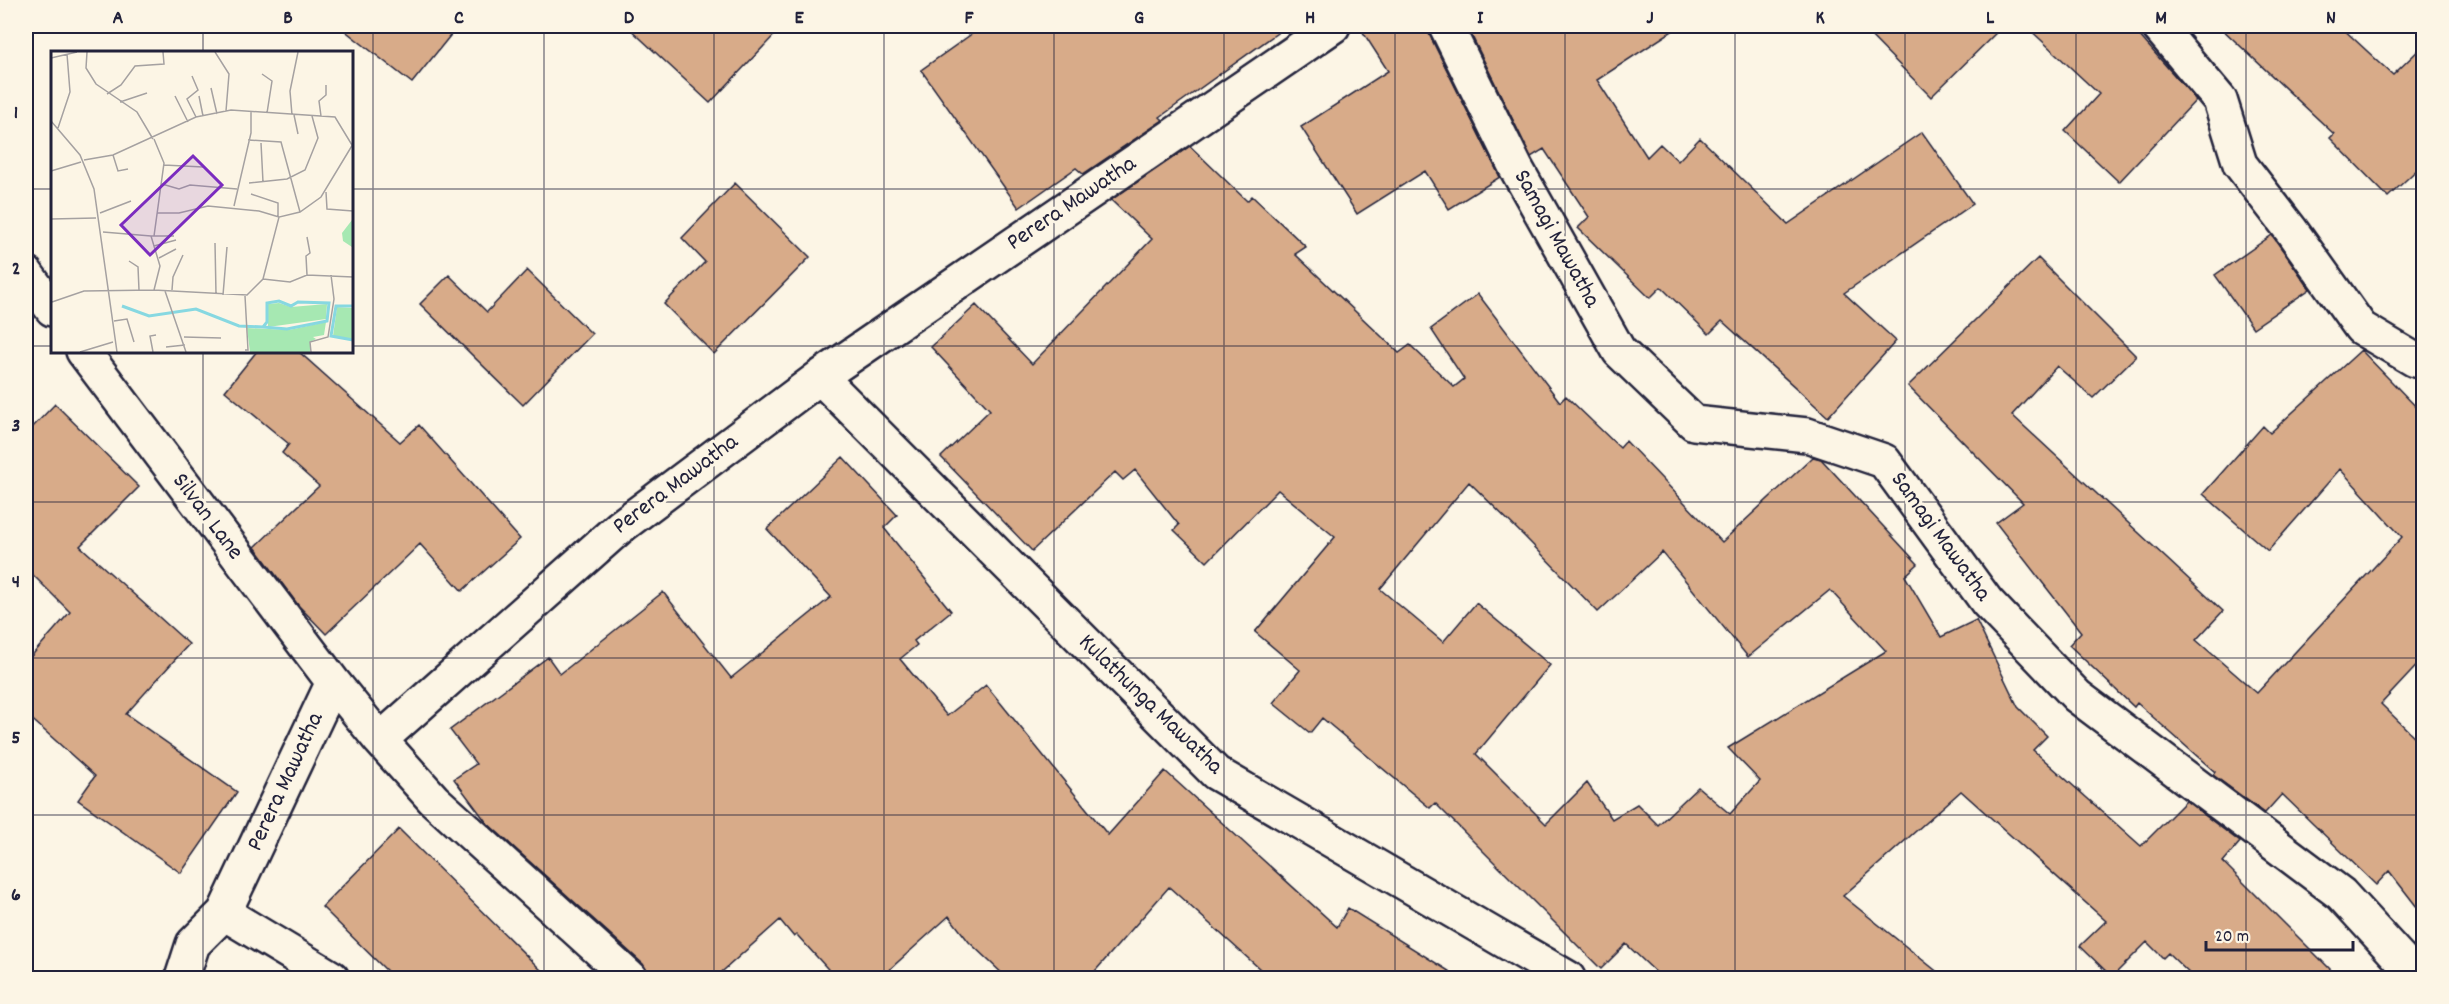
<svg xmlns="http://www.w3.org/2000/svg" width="2449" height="1004" font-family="Dekko,sans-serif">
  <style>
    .building { fill: #d8ab89; stroke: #22223b; stroke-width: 1.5; fill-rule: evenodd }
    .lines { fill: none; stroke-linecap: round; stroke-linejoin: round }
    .minor-casing { stroke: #22223b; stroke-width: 38 }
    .minor { stroke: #fcf5e5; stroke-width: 33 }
    .grid { fill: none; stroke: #22223b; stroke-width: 1.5; stroke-opacity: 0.55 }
    .labels { text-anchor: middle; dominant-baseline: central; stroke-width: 6; stroke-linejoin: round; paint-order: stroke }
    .street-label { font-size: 24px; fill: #22223b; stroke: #fcf5e5 }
    .inset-river { fill: none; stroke: #87d8e1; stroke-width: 3 }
    .inset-road { fill: none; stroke: #a5a1a1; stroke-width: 1.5 }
    .view { fill: #7b2cbf; fill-opacity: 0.15; stroke: #7b2cbf; stroke-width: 3 }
    .inset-edge { fill: none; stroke: #22223b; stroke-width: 3 }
    .neatline { fill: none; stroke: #22223b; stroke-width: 2 }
    .grid-label { font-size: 20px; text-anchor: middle; font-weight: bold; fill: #22223b }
  </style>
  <rect width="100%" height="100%" fill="#fcf5e5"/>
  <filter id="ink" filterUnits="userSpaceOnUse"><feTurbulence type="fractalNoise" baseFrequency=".0167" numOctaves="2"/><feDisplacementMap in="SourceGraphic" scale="12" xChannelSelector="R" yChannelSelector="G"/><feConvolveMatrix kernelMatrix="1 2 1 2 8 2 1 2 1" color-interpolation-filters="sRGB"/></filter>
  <g filter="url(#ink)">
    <!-- building -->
    <path class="building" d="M 339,26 L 458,26 L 412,83 Z
      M 627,26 L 783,26 L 710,103 Z
      M 983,26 L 1287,26 L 1160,117 L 1163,120 L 1083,174 L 1076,168 L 1019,208 L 921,70 Z
      M 1359,26 L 1427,26 L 1429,34 L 1500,177 L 1449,209 L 1425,171 L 1357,214 L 1301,127 L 1388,71 Z
      M 1467,26 L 1680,26 L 1597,80 L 1647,157 L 1660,144 L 1678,161 L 1700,138 L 1788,224 L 1922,132 L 1973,204 L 1844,293 L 1896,341 L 1828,417 L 1722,321 L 1709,334 L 1661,287 L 1650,298 L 1578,228 L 1589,217 L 1544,149 L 1531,157 Z
      M 1861,26 L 2003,26 L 1931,97 Z
      M 2026,26 L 2131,26 L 2196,100 L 2119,182 L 2065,131 L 2099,94 Z
      M 2219,26 L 2340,26 L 2393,75 L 2424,45 L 2424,163 L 2388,197 L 2330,138 L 2334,134 Z
      M 1190,146 L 1247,201 L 1252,196 L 1306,247 L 1295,254 L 1399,353 L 1410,345 L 1454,387 L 1464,379 L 1431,329 L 1478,294 L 1560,402 L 1566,396 L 1620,448 L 1626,441 L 1722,542 L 1813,457 L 1821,459 L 1918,564 L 1905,576 L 1941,637 L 1976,620 L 2018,707 L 2047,736 L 2033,750 L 2141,846 L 2186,801 L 2240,842 L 2223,862 L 2339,978 L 2194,978 L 2168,953 L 2163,958 L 2147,942 L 2112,977 L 2080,946 L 2106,921 L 1961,791 L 1843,896 L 1945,978 L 1662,978 L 1626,944 L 1601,969 L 1435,803 L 1430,808 L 1322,718 L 1310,733 L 1273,703 L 1300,670 L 1255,632 L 1335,537 L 1278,490 L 1207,562 L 1174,530 L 1179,525 L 1135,470 L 1123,480 L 1115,472 L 1032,551 L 941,457 L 990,410 L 931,347 L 976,305 L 1032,364 L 1152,239 L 1111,200 ZM 1469,482 L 1525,537 L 1598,612 L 1662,552 L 1748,657 L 1830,590 L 1886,651 L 1728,748 L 1760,781 L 1730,814 L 1698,787 L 1658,825 L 1637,804 L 1612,819 L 1587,783 L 1546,824 L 1476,754 L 1550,665 L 1476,603 L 1443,642 L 1380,589 Z
      M 735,183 L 810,257 L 714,354 L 664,304 L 705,262 L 682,238 Z
      M 2272,235 L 2310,289 L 2253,328 L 2215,275 Z
      M 2038,258 L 2136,356 L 2093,398 L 2057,366 L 2012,415 L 2223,611 L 2196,640 L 2257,693 L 2402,537 L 2340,469 L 2268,551 L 2203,494 L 2263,426 L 2270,433 L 2361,350 L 2424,415 L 2424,658 L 2381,704 L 2424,746 L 2424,916 L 2389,871 L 2376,885 L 2282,794 L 2265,813 L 2213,775 L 2215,772 L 2137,703 L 2134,707 L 2069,645 L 2081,632 L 1996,523 L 2023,503 L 1908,386 Z
      M 527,270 L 592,334 L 523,405 L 420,304 L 449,275 L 487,312 Z
      M 257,351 L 298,351 L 400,442 L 419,425 L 520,539 L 462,591 L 420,544 L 326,634 L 298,605 L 255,547 L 319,486 L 282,453 L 289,444 L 225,391 Z
      M 55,404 L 139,487 L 80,546 L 189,644 L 126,714 L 237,792 L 181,873 L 78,800 L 95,776 L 26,714 L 26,662 L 70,612 L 26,568 L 26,434 Z
      M 843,457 L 897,515 L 884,528 L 951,611 L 914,641 L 917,645 L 900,659 L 947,716 L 986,685 L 1108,835 L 1165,771 L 1337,927 L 1348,908 L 1460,978 L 1270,978 L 1169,887 L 1089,978 L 1007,978 L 969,942 L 949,916 L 880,978 L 836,978 L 797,935 L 794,937 L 780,920 L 715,978 L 648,978 L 648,972 L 643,964 L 487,823 L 454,779 L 476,764 L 450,730 L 548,657 L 560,674 L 663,592 L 731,678 L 831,597 L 767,529 Z
      M 399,829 L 549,978 L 394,978 L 322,907 Z"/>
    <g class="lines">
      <defs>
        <path id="minor" d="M 1446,26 L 1516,168 L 1619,351 L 1694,423 L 1807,435 L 1884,461 L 1987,602 L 2077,696 L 2341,894 L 2418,978
          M 2158,26 L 2220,100 L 2240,164 L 2291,230 L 2361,328 L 2415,360
          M 26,273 L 52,309
          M 83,351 L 333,682
          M 820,377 L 1216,773 L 1568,978
          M 380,740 L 434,800 L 630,978
          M 224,913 L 332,978
          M 182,978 L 193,944 L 224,913 L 333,682 L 380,740 L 620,527 L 820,377 L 1333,26"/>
      </defs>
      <!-- minor casing -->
      <use href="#minor" class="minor-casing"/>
      <!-- minor -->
      <use href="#minor" class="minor"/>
    </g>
  </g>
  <!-- grid -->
  <path class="grid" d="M 203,26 L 203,52M 373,26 L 373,978M 544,26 L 544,978M 714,26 L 714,978M 884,26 L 884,978M 1054,26 L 1054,978M 1224,26 L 1224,978M 1395,26 L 1395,978M 1565,26 L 1565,978M 1735,26 L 1735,978M 1905,26 L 1905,978M 2076,26 L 2076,978M 2246,26 L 2246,978M 26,189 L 52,189M 351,189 L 2424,189M 26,346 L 52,346M 351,346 L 2424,346M 203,351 L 203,978M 26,502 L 2424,502M 26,658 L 2424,658M 26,815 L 2424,815"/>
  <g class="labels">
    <!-- street labels -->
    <g class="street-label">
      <text transform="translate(1072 204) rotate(-34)">Perera Mawatha</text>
      <text transform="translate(1556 239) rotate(61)">Samagi Mawatha</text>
      <text transform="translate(676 485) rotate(-37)">Perera Mawatha</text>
      <text transform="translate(207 517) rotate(53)">Silvan Lane</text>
      <text transform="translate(1940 537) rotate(54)">Samagi Mawatha</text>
      <text transform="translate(1150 705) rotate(44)">Kulathunga Mawatha</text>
      <text transform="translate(286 782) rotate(-65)">Perera Mawatha</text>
    </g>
  </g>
  <!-- overview -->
  <g transform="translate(51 51)">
    <rect width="302" height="302" fill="#fcf5e5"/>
    <path d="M 301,169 L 302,169 L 301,196 L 292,190 L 291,182 ZM 228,252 L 240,256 L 276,253 L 275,268 L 217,276 L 217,253 ZM 286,256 L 301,257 L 301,288 L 282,285 ZM 275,271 L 273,284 L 262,286 L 265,288 L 259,291 L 259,301 L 199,301 L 196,277 L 238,279 Z" fill="#a6e8b2"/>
    <path class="inset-river" d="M 71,255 L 98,265 L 145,258 L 188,275 L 212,276 L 216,271 L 216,252 L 228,250 L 240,255 L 247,251 L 278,252 L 276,270 L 236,278 L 212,276 L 210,276M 302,255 L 285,255 L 280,285 L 302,289"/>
    <path class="inset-road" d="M 36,1 L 35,17 L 45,33 L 86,61 L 102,88M 164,1 L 178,23 L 175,60M 0,7 L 26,1M 211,23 L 221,30 L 216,62M 141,25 L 147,39 L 136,48 L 145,66M 160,37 L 166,63M 56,43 L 70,34 L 84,15 L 113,13 L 112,1M 124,45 L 137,71M 148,45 L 152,65M 69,51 L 96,42M 241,64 L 239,40 L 247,1M 243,64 L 247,83M 270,65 L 268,50 L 275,44 L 275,34M 0,70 L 29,104 L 43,138 L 66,301M 7,77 L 19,41 L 16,3M 197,89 L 230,91 L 249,161M 210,92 L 212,131M 62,104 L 67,120 L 77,118M 33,109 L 62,104 L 145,66 L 180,59 L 284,66 L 301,94M 113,114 L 152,116M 0,120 L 30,111M 198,132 L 236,128 L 254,119 L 267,87 L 261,65M 111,133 L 128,138 L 139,134 L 186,138M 275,141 L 276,158 L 302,160M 200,143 L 227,152 L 227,165M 183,155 L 200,82 L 200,60M 49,162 L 80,150M 106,162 L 128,162 L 157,155 L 208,160 L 228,166M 0,168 L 45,167M 52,181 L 100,185M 103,185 L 123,185M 256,186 L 259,202 L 255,205 L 256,224M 0,192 L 0,271M 164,192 L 165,243M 103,195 L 125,189M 108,207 L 125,198M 78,210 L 87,216 L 88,239M 212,228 L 239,231 L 256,224 L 302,226M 103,239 L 109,215 L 100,185 L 103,185 L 113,112 L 103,88M 121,239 L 122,226 L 132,204M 114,240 L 135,301M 172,244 L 176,196M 194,245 L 197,299 L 194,299M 1,251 L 33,240 L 103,239 L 196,244 L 212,228 L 228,166 L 249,161 L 270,146 L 302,93M 63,270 L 76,268 L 83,291M 133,286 L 170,287M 115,296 L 134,294M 29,301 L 62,291M 102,301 L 99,285 L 105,284M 260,301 L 259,291 L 277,286 L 283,248 L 280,224"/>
    <path class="view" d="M 142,105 L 171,134 L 99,204 L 70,174 Z"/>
    <rect width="302" height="302" class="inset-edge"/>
  </g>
  <!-- margin -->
  <rect width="2449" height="1004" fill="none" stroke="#fcf5e5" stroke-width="66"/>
  <!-- scale -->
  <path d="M2206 941v9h147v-9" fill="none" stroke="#22223b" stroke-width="3"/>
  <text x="2215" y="941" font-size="18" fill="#22223b" stroke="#fcf5e5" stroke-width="4.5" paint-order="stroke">20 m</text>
  <rect x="33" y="33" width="2383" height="938" class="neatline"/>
  <g class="grid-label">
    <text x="118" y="23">A</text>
    <text x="288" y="23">B</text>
    <text x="459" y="23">C</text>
    <text x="629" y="23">D</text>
    <text x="799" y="23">E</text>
    <text x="969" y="23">F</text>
    <text x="1139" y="23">G</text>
    <text x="1310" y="23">H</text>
    <text x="1480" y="23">I</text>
    <text x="1650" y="23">J</text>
    <text x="1820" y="23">K</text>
    <text x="1990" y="23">L</text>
    <text x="2161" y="23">M</text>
    <text x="2331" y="23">N</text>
    <text x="16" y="118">1</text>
    <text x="16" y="274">2</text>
    <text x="16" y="431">3</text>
    <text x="16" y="587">4</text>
    <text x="16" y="743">5</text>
    <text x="16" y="900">6</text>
  </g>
</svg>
